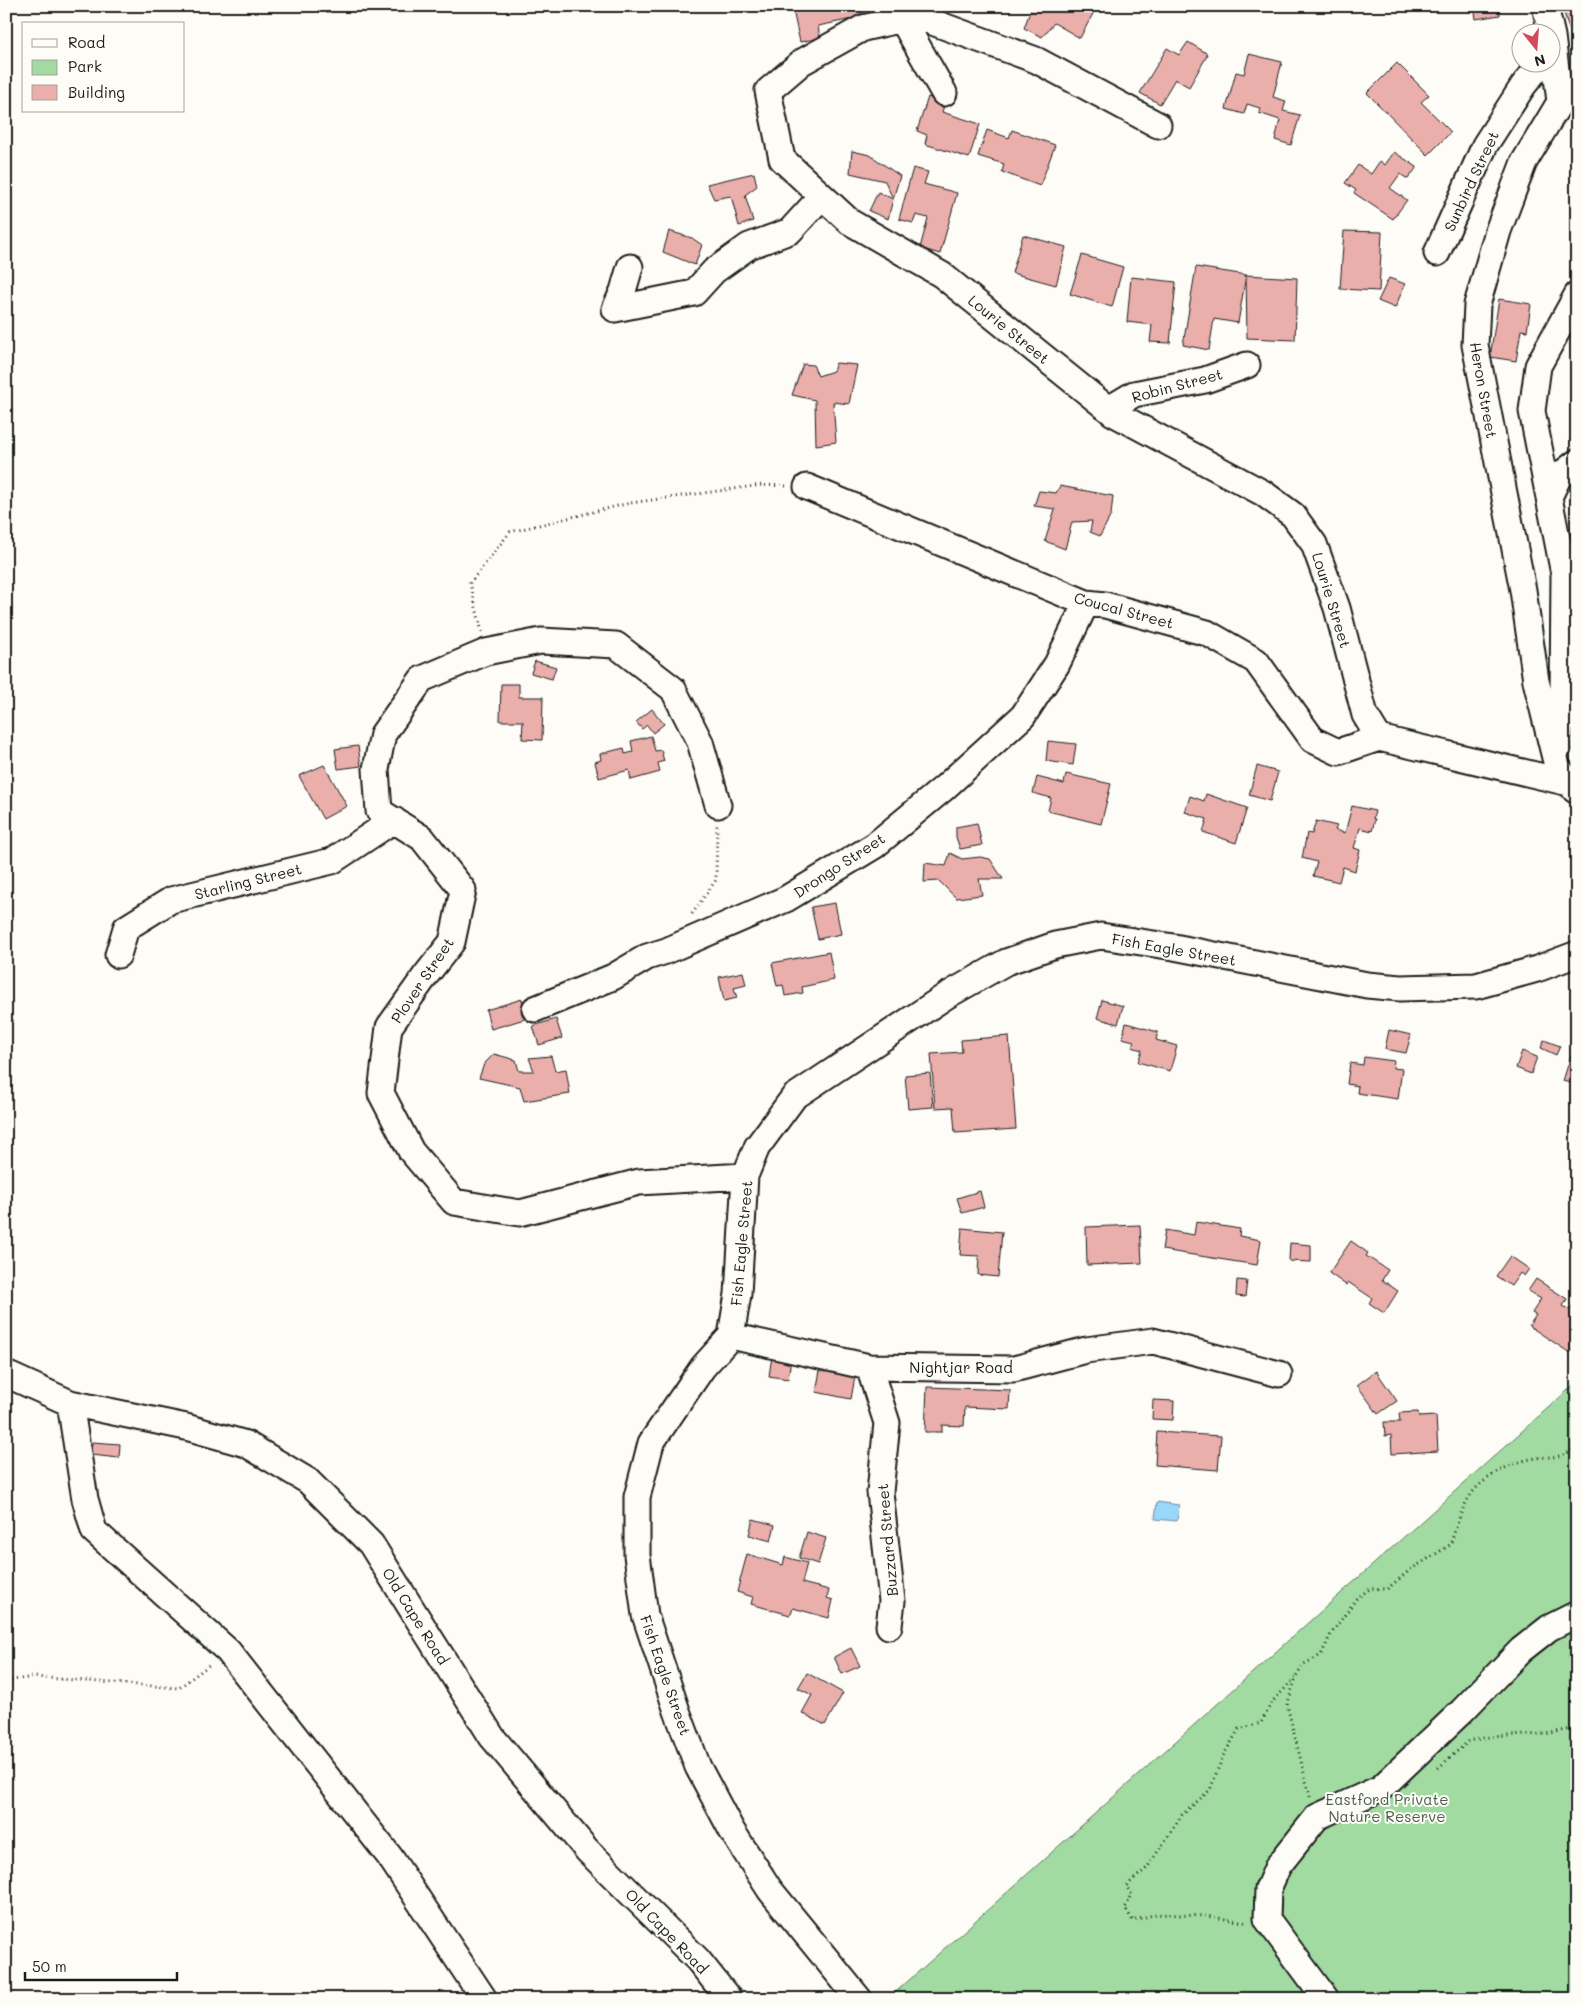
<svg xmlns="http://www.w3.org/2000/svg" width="1583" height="2005" font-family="Mali,sans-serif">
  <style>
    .green { fill: #a1dba1; stroke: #5e7c5e }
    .water { fill: #9ad8fb; stroke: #688da2 }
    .building { fill: #eaafab; stroke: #1c1c1c }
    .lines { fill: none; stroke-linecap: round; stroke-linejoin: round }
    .minor-casing { stroke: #1c1c1c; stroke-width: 29 }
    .path { stroke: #1c1c1c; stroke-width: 3; stroke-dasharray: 1 4; stroke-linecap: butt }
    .minor { stroke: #fdfcf7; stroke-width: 25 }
    .labels { text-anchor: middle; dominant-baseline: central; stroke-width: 4; stroke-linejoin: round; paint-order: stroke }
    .street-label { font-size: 15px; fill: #1c1c1c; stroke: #fdfcf7 }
    .park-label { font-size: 15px; fill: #4b5f4b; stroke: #fdfcf7 }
  </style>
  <rect width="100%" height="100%" fill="#fdfcf7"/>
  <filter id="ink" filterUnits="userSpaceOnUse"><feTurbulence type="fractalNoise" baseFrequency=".02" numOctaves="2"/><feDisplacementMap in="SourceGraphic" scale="10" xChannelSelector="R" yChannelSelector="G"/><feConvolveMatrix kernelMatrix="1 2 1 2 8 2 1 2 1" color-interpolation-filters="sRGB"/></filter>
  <g filter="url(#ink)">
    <!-- green -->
    <path class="green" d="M 1577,1382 L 1577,1999 L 888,1999 Z"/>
    <!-- water -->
    <path class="water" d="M 1157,1502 L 1179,1505 L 1177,1521 L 1155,1519 Z"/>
    <!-- building -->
    <path class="building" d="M 792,6 L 860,6 L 862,17 L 818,26 L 820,38 L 800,42 Z
      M 1032,6 L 1097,6 L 1080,38 L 1054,23 L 1042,37 L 1024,28 Z
      M 1474,6 L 1499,6 L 1500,15 L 1476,19 Z
      M 1562,6 L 1577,6 L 1577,26 L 1569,29 Z
      M 1188,42 L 1208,54 L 1189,87 L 1175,79 L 1160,104 L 1140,93 L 1167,48 L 1179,55 Z
      M 1249,54 L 1282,62 L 1273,97 L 1286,101 L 1283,111 L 1300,115 L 1291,145 L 1275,140 L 1280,120 L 1259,113 L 1260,108 L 1247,104 L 1244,114 L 1226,109 L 1236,72 L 1244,74 Z
      M 1397,63 L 1429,95 L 1421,102 L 1451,132 L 1428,155 L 1367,93 Z
      M 928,97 L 945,103 L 942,112 L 980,124 L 969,158 L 925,144 L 927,135 L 917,131 Z
      M 987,130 L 1009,138 L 1012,130 L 1055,145 L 1040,186 L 1002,172 L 1004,164 L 978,156 Z
      M 852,151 L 870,155 L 900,176 L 893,199 L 885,181 L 850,173 Z
      M 1394,152 L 1417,167 L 1408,179 L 1400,174 L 1390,188 L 1407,200 L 1393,219 L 1354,193 L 1356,190 L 1345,183 L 1358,165 L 1371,174 L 1380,161 L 1385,165 Z
      M 913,168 L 928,172 L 924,184 L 957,193 L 940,254 L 920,248 L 928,218 L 916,215 L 913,223 L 899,219 Z
      M 754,173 L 757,186 L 745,195 L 753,221 L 739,226 L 731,196 L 714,199 L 707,184 Z
      M 878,192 L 893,199 L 888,219 L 869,211 Z
      M 669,231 L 692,238 L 702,245 L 695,265 L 663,252 Z
      M 1344,231 L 1382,232 L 1379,291 L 1340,289 Z
      M 1023,235 L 1066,247 L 1056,285 L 1012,273 Z
      M 1082,255 L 1123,267 L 1112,307 L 1070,294 Z
      M 1196,267 L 1246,275 L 1238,323 L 1214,319 L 1209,350 L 1183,345 Z
      M 1246,275 L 1297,278 L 1295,340 L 1247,338 Z
      M 1131,277 L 1176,282 L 1170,343 L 1150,342 L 1152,325 L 1127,322 Z
      M 1389,278 L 1405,284 L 1395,308 L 1378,301 Z
      M 1499,299 L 1531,304 L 1527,331 L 1521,330 L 1516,361 L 1490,357 Z
      M 836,363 L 857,365 L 849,404 L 833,402 L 836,442 L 816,445 L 815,400 L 792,395 L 803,364 L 813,365 L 818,376 L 833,371 Z
      M 1060,486 L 1113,496 L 1111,515 L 1100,536 L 1090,532 L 1092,521 L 1072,522 L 1065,549 L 1045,541 L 1055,509 L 1034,506 L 1039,491 L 1056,493 Z
      M 535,661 L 556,667 L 552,679 L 531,673 Z
      M 501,684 L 519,684 L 519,697 L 543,697 L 542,740 L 522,739 L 523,721 L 500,721 Z
      M 652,709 L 664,724 L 653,733 L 647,725 L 642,729 L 636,722 Z
      M 651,736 L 655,751 L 661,750 L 664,761 L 658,763 L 660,772 L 631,780 L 629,770 L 599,778 L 595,762 L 601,760 L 600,754 L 624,748 L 625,754 L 633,752 L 631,741 Z
      M 1048,741 L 1076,744 L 1073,765 L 1046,761 Z
      M 358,746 L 361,766 L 338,769 L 335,749 Z
      M 324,765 L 347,806 L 323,819 L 299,776 Z
      M 1257,766 L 1278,772 L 1270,801 L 1249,795 Z
      M 1066,774 L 1111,784 L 1101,824 L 1048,811 L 1051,798 L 1033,793 L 1037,777 L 1064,784 Z
      M 1206,794 L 1247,808 L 1236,843 L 1203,832 L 1207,819 L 1185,812 L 1190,796 L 1204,801 Z
      M 1352,806 L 1375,811 L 1373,819 L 1375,819 L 1372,831 L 1360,828 L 1354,848 L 1360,850 L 1355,871 L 1343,867 L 1339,882 L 1313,876 L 1317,862 L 1302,858 L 1307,833 L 1312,834 L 1316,821 L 1337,826 L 1335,830 L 1345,833 Z
      M 977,823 L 982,845 L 960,849 L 956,837 L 956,827 Z
      M 950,853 L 962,859 L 980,857 L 990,859 L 1003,879 L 979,879 L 982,895 L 956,898 L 939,881 L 924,882 L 925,863 L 946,866 Z
      M 835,903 L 841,934 L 818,939 L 811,907 Z
      M 829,952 L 834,980 L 802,987 L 803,993 L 785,996 L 783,985 L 777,986 L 772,963 Z
      M 743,972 L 746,985 L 734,988 L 737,998 L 724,1001 L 719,977 Z
      M 522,999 L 528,1018 L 491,1029 L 486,1010 Z
      M 1102,1000 L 1123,1006 L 1118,1024 L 1097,1018 Z
      M 556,1019 L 562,1038 L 539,1045 L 533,1026 Z
      M 1126,1023 L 1158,1032 L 1156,1040 L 1177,1046 L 1170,1071 L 1138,1062 L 1142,1050 L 1132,1047 L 1134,1041 L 1122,1038 Z
      M 1389,1030 L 1411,1035 L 1406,1053 L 1385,1049 Z
      M 1009,1036 L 1016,1129 L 955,1133 L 953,1107 L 935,1108 L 931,1054 L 962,1052 L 961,1040 Z
      M 1544,1040 L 1560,1046 L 1556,1055 L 1541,1048 Z
      M 1577,1045 L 1577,1085 L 1563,1081 L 1572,1052 L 1574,1052 Z
      M 1522,1051 L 1537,1057 L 1531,1074 L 1516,1068 Z
      M 494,1054 L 516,1060 L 519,1071 L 534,1071 L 529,1058 L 551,1056 L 555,1071 L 566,1069 L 570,1094 L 524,1101 L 520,1087 L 479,1078 L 484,1064 Z
      M 1364,1057 L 1394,1061 L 1393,1068 L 1402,1069 L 1398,1099 L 1357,1093 L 1358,1086 L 1347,1084 L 1350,1063 L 1363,1065 Z
      M 930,1073 L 933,1107 L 908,1109 L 905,1075 Z
      M 980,1191 L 984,1207 L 962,1213 L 957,1198 Z
      M 1196,1222 L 1240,1229 L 1239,1236 L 1261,1240 L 1257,1265 L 1162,1250 L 1165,1230 L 1194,1235 Z
      M 1140,1225 L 1142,1263 L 1087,1265 L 1086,1227 Z
      M 962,1228 L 1002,1232 L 998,1277 L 978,1275 L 979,1256 L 960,1255 Z
      M 1351,1241 L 1368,1253 L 1366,1256 L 1388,1270 L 1382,1280 L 1398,1291 L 1384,1313 L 1369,1303 L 1372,1298 L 1348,1282 L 1346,1285 L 1329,1273 Z
      M 1290,1243 L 1311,1245 L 1311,1262 L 1289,1261 Z
      M 1510,1256 L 1529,1269 L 1524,1276 L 1520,1273 L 1511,1286 L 1496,1276 Z
      M 1536,1279 L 1567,1299 L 1563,1306 L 1570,1310 L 1574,1303 L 1577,1304 L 1577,1342 L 1570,1353 L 1529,1326 L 1536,1315 L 1532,1313 L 1541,1299 L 1528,1291 Z
      M 1237,1280 L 1247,1281 L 1245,1297 L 1236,1296 Z
      M 772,1356 L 791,1359 L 788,1379 L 769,1376 Z
      M 821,1365 L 856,1371 L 851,1399 L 816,1392 Z
      M 1376,1371 L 1397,1401 L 1378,1414 L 1357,1385 Z
      M 927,1387 L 1010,1390 L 1009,1409 L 965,1407 L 964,1426 L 942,1425 L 942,1432 L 925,1432 Z
      M 1153,1400 L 1174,1401 L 1173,1420 L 1152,1419 Z
      M 1418,1412 L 1419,1417 L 1436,1416 L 1438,1451 L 1392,1454 L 1391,1435 L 1385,1436 L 1384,1422 L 1400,1422 L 1399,1413 Z
      M 1157,1432 L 1221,1436 L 1218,1470 L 1155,1465 Z
      M 92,1442 L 120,1444 L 119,1458 L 91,1455 Z
      M 753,1519 L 775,1525 L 771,1541 L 749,1535 Z
      M 807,1532 L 826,1538 L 818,1564 L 799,1558 Z
      M 747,1554 L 783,1565 L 785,1557 L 807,1563 L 802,1583 L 829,1590 L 827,1598 L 833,1600 L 829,1618 L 793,1608 L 790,1615 L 751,1604 L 753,1597 L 737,1592 Z
      M 851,1648 L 860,1666 L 842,1674 L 834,1657 Z
      M 807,1673 L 843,1693 L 825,1725 L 802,1713 L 812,1695 L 798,1688 Z"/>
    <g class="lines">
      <defs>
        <path id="minor" d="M 1545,6 L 1552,36 L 1560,102 L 1524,162 L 1498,231 L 1477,305 L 1475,345 L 1523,590 L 1536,681 L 1557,766 L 1575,790
          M 902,19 L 944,93
          M 1158,125 L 1036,60 L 916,16 L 863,28 L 802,62 L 768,91 L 782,159 L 850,222 L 942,275 L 1113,413 L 1263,493 L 1293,515 L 1314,544 L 1337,608 L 1365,715 L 1379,738 L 1569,783
          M 1437,253 L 1485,145 L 1523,86 L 1542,62
          M 630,267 L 623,291 L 615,309 L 694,293 L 714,271 L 749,246 L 790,231 L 822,196
          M 1113,413 L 1114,406 L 1134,394 L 1205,380 L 1247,365
          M 807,487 L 1086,603 L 1105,605 L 1207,633 L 1256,661 L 1313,740 L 1338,752 L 1379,738
          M 1549,497 L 1559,476 L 1577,462
          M 1559,746 L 1563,696 L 1564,574 L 1532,411 L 1538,366 L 1577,295
          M 718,805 L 700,742 L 673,689 L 616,645 L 541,641 L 486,652 L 422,679 L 383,734 L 376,769 L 379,811 L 422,838 L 463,890 L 452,942 L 426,975 L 389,1027 L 381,1093 L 411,1151 L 454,1202 L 520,1213 L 639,1182 L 745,1176
          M 118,955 L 126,928 L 171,900 L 332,861 L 394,820
          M 535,1009 L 613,977 L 647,957 L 666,951 L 786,899 L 874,846 L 944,788 L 1023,716 L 1057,664 L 1086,603
          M 731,1336 L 869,1367 L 1014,1369 L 1086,1350 L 1153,1341 L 1279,1374
          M 869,1367 L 887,1423 L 880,1492 L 892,1601 L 889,1626
          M 6,1374 L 70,1403 L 186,1427 L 246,1444 L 308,1481 L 371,1544 L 492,1737 L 587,1850 L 698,1960 L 729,1999
          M 70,1403 L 85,1499 L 94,1531 L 228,1651 L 390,1857 L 484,1999
          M 859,1999 L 770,1890 L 732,1831 L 698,1767 L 677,1711 L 645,1615 L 637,1555 L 637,1497 L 651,1443 L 703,1367 L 731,1336 L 738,1294 L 745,1176 L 757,1147 L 794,1097 L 946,996 L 1006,962 L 1055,945 L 1101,936 L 1174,947 L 1367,985 L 1400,988 L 1476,986 L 1537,969 L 1577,954
          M 1326,1999 L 1267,1919 L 1268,1889 L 1278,1866 L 1317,1817 L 1381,1788 L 1462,1711 L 1521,1650 L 1549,1628 L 1577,1614"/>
      </defs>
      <!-- minor casing -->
      <use href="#minor" class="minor-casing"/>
      <!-- path -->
      <path class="path" d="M 482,632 L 470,583 L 510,532 L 630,503 L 762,485 L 786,486
        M 692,914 L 716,880 L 717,825
        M 6,1681 L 34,1677 L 179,1688 L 209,1665
        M 1438,1768 L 1469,1741 L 1489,1737 L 1545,1734 L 1577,1728
        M 1310,1797 L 1287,1705 L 1296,1677 L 1304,1664 L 1321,1655 L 1331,1634 L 1356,1599 L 1371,1588 L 1387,1589 L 1410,1570 L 1450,1545 C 1456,1529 1460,1511 1470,1496 C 1480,1479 1512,1462 1531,1459 C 1550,1455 1561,1461 1577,1446
        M 1245,1922 L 1206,1916 L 1156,1914 L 1133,1921 L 1125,1908 L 1132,1895 L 1126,1886 L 1147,1868 L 1182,1815 L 1210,1790 L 1223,1756 L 1239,1729 L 1261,1723 L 1272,1702 L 1295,1678"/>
      <!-- minor -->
      <use href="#minor" class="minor"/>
    </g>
  </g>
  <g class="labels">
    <!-- street labels -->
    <g class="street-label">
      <text transform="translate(1471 181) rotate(-65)">Sunbird Street</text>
      <text transform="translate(1009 329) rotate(39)">Lourie Street</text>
      <text transform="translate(1177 385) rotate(-15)">Robin Street</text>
      <text transform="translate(1484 390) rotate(80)">Heron Street</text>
      <text transform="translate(1332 600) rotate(73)">Lourie Street</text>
      <text transform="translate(1124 610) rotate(15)">Coucal Street</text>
      <text transform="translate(839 865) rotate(-33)">Drongo Street</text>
      <text transform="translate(248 881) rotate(-14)">Starling Street</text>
      <text transform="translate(1174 949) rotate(10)">Fish Eagle Street</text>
      <text transform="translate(422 980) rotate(-56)">Plover Street</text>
      <text transform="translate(741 1243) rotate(-85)">Fish Eagle Street</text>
      <text x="961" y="1367">Nightjar Road</text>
      <text transform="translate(887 1540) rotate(-95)">Buzzard Street</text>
      <text transform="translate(416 1616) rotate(58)">Old Cape Road</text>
      <text transform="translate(666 1675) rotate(71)">Fish Eagle Street</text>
      <text transform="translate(667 1931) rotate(46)">Old Cape Road</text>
    </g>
    <!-- park labels -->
    <g class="park-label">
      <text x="1387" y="1799">Eastford Private<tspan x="1387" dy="17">Nature Reserve</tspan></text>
    </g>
  </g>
  <!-- margin -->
  <rect width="1583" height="2005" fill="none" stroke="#fdfcf7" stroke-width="25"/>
  <rect x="12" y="12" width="1558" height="1980" fill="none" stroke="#1c1c1c" stroke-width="2" filter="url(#ink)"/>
  <!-- legend -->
  <rect x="22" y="22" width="162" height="90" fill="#fdfcf7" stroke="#a3a29f"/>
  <rect x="32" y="39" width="25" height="8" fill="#fdfcf7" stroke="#a3a29f"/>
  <text x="68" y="48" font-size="15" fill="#1c1c1c">Road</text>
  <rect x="32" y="60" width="25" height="15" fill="#a1dba1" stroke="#a3a29f"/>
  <text x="68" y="72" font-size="15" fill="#1c1c1c">Park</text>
  <rect x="32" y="85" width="25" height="15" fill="#eaafab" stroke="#a3a29f"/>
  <text x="68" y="98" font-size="15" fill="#1c1c1c">Building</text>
  <!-- north arrow -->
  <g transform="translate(1536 48) rotate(163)"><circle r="24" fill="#fdfcf7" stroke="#a3a29f"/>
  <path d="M0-4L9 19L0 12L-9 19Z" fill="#d1495b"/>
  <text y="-8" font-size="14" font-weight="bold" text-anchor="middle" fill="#1c1c1c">N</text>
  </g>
  <!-- scale -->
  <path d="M25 1972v8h152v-8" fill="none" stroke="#1c1c1c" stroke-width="2.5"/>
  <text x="32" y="1972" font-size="15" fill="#1c1c1c" stroke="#fdfcf7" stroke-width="4" paint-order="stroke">50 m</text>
</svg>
